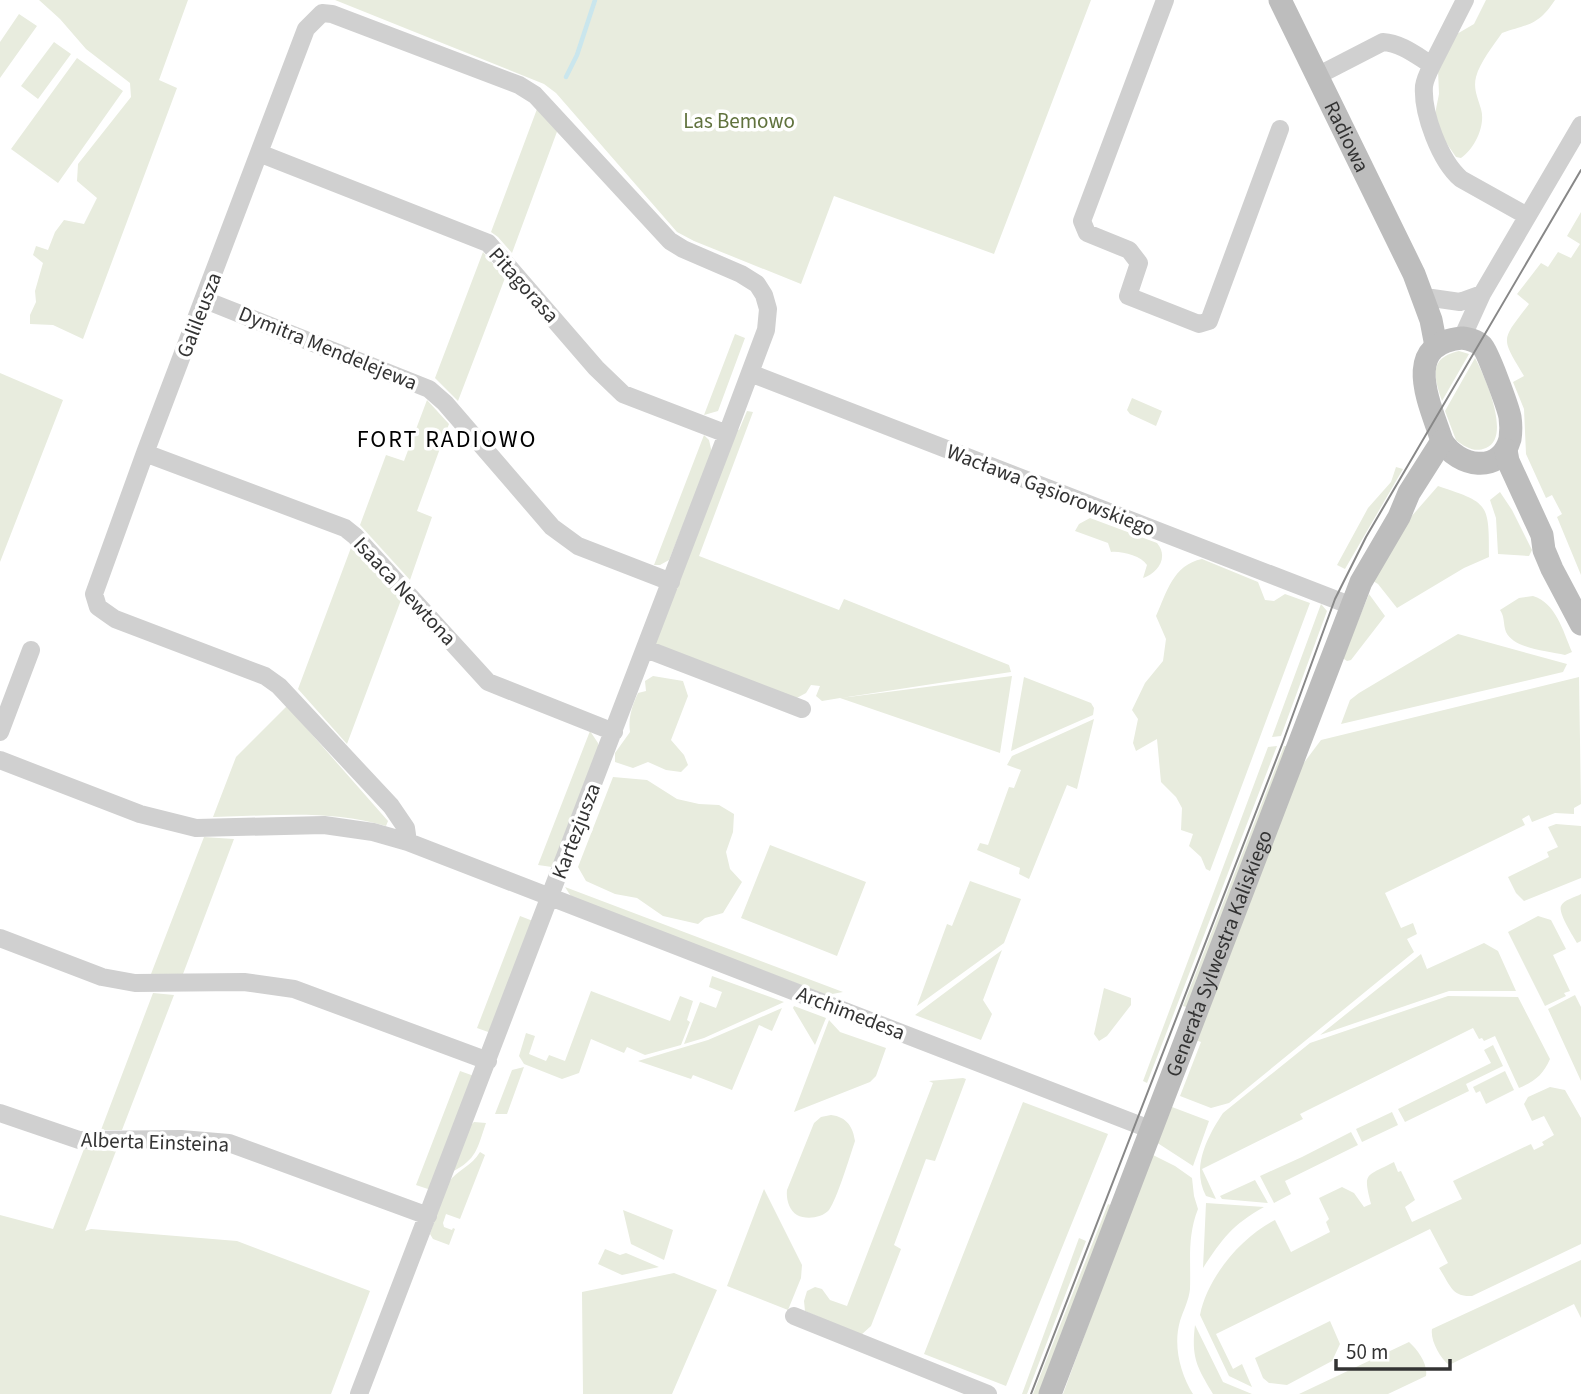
<svg xmlns="http://www.w3.org/2000/svg" width="1581" height="1394" font-family="'Source Sans 3',sans-serif">
  <style>
    .green { fill: #e8ecde }
    .lines { fill: none; stroke-linecap: round; stroke-linejoin: round }
    .stream { stroke: #cae6ed; stroke-width: 4.5 }
    .street { stroke: #d0d0d0; stroke-width: 18 }
    .secondary { stroke: #bdbdbd; stroke-width: 23 }
    .tram { stroke: #888; stroke-width: 2 }
    .labels { text-anchor: middle; dominant-baseline: central; stroke-width: 7; stroke-linejoin: round; paint-order: stroke }
    .park-label { font-size: 21px; fill: #60723d; stroke: #fff }
    .street-label { font-size: 21px; fill: #333; stroke: #fff }
    .quarter-label { font-size: 24px; letter-spacing: 2px; fill: #000; stroke: #fff }
  </style>
  <rect width="100%" height="100%" fill="#fff"/>
  <!-- green -->
  <path class="green" d="M 39,0 L 188,0 L 159,80 L 177,88 L 83,339 L 53,325 L 30,324 L 30,315 L 36,302 L 35,291 L 43,263 L 33,255 L 36,246 L 48,250 L 55,232 L 64,220 L 84,224 L 97,198 L 77,181 L 78,164 L 131,97 L 130,83 L 86,49 L 60,19 Z
    M 335,0 L 1091,0 L 994,254 L 834,196 L 801,284 L 694,241 L 677,232 L 556,93 L 544,84 Z
    M 1486,0 L 1555,0 C 1538,26 1528,24 1502,33 C 1493,46 1480,62 1476,77 C 1473,89 1478,98 1481,109 C 1486,126 1474,149 1461,158 L 1456,157 L 1438,131 L 1434,119 L 1439,94 L 1438,70 L 1450,38 L 1474,24 Z
    M 19,14 L 37,26 L 0,78 L 0,42 Z
    M 54,42 L 71,54 L 38,99 L 21,86 Z
    M 77,58 L 123,91 L 58,183 L 11,149 Z
    M 537,109 L 558,129 L 512,253 L 498,237 L 491,232 Z
    M 1581,212 L 1581,575 L 1557,517 L 1562,514 L 1552,495 L 1546,498 L 1526,454 L 1524,409 L 1513,382 L 1524,376 C 1500,336 1501,341 1529,304 L 1517,294 L 1541,263 L 1548,267 L 1558,252 L 1571,258 L 1580,244 L 1567,236 Z
    M 483,252 L 505,278 L 458,401 L 435,378 Z
    M 735,334 L 745,338 L 718,411 L 704,415 Z
    M 1459,351 L 1469,354 L 1442,401 C 1434,377 1428,358 1459,351 Z
    M 1475,358 C 1485,376 1512,438 1486,448 C 1474,453 1465,447 1456,440 L 1445,411 Z
    M 0,373 L 63,400 L 0,562 Z
    M 1132,398 L 1162,411 L 1156,426 L 1130,414 L 1127,410 Z
    M 427,400 L 449,424 L 417,511 L 432,517 L 410,580 L 360,525 L 386,455 L 404,461 Z
    M 747,411 L 753,412 L 699,556 L 839,610 L 844,599 L 1009,665 L 1011,672 L 841,698 L 1012,676 L 1000,753 L 840,698 L 822,701 L 816,696 L 820,686 L 811,685 L 806,693 L 793,700 L 653,649 L 735,429 L 739,430 Z
    M 704,435 L 709,440 L 712,453 L 669,560 L 660,565 L 654,565 Z
    M 1396,467 L 1403,469 L 1345,569 L 1337,565 L 1368,508 L 1391,482 Z
    M 1438,486 C 1489,503 1489,503 1489,557 L 1464,568 L 1397,608 L 1378,584 L 1373,581 L 1410,518 Z
    M 1500,492 L 1512,510 L 1532,550 L 1529,556 L 1498,554 L 1496,518 L 1490,500 Z
    M 1090,518 L 1157,543 C 1169,557 1158,573 1143,578 L 1147,565 C 1141,556 1122,551 1111,552 L 1108,543 L 1075,531 L 1079,524 Z
    M 352,545 L 401,600 L 347,744 L 298,689 Z
    M 1202,559 L 1258,582 L 1265,600 L 1274,601 L 1285,594 L 1310,603 L 1210,871 L 1206,869 L 1201,857 L 1189,846 L 1193,834 L 1181,830 L 1182,808 L 1176,797 L 1161,782 L 1157,739 L 1136,751 L 1133,743 L 1138,719 L 1132,710 L 1145,683 L 1163,661 L 1166,639 L 1156,616 C 1167,592 1173,565 1202,559 Z
    M 1369,594 L 1385,616 L 1351,660 L 1347,661 L 1344,659 L 1344,655 Z
    M 1533,596 C 1556,603 1563,631 1572,652 L 1565,655 C 1548,651 1514,649 1506,632 C 1503,624 1505,617 1500,610 L 1519,598 Z
    M 1321,604 L 1327,611 L 1281,736 L 1272,737 Z
    M 1458,634 L 1567,664 L 1563,672 L 1341,724 L 1350,700 L 1359,693 Z
    M 653,676 L 683,681 L 688,696 L 671,740 L 684,755 L 688,765 L 681,772 L 666,770 L 648,762 L 633,768 L 615,762 L 615,753 L 630,732 C 628,718 632,706 638,693 L 646,691 L 645,681 Z
    M 1024,677 L 1091,703 L 1094,708 L 1093,715 L 1011,751 Z
    M 1579,677 L 1581,804 L 1574,808 L 1574,814 L 1555,813 L 1532,822 L 1529,815 L 1522,819 L 1525,825 L 1385,893 L 1401,928 L 1413,923 L 1417,934 L 1407,939 L 1414,952 L 1229,1103 L 1211,1108 L 1180,1096 L 1201,1042 L 1196,1040 L 1300,768 L 1321,740 Z
    M 287,706 L 388,821 L 386,826 C 329,809 271,816 213,817 L 236,757 Z
    M 1094,719 L 1077,789 L 1067,785 L 1029,879 L 1019,874 L 1020,868 L 977,850 L 980,843 L 988,845 L 1009,787 L 1014,788 L 1021,770 L 1007,765 L 1012,756 Z
    M 590,731 L 598,743 L 598,752 L 552,867 L 538,865 Z
    M 1277,746 L 1147,1083 L 1143,1081 L 1268,747 Z
    M 1284,746 L 1289,746 L 1189,1008 L 1183,1006 Z
    M 613,777 L 647,780 L 677,799 L 699,804 L 719,805 L 734,814 L 733,832 L 726,852 L 730,869 L 742,882 L 723,913 L 705,918 L 698,924 L 663,916 L 637,898 L 615,894 L 586,881 L 578,867 Z
    M 1556,824 L 1581,826 L 1581,878 L 1524,901 L 1516,893 L 1508,877 L 1549,857 L 1547,852 L 1558,847 L 1548,827 Z
    M 204,837 L 234,839 L 183,974 L 151,974 Z
    M 770,845 L 866,882 L 837,956 L 741,918 Z
    M 970,881 L 1021,899 L 1004,943 L 917,1006 L 947,924 L 952,926 Z
    M 565,887 L 843,992 L 827,995 L 572,898 Z
    M 1581,894 L 1581,941 L 1577,943 C 1573,936 1558,913 1561,906 C 1563,900 1576,897 1581,894 Z
    M 520,916 L 533,921 L 491,1033 L 477,1028 Z
    M 1538,916 L 1551,920 L 1566,949 L 1553,955 L 1570,991 L 1564,993 L 1566,996 L 1545,1006 L 1508,932 Z
    M 1484,943 L 1498,951 L 1516,991 L 1449,991 L 1320,1035 L 1421,954 L 1427,969 Z
    M 1002,950 L 983,1000 L 992,1014 L 981,1040 L 915,1015 Z
    M 712,976 L 784,1002 L 704,1038 L 684,1044 L 700,1002 L 716,1008 L 722,992 L 709,987 Z
    M 1104,988 L 1131,998 L 1131,1005 L 1107,1036 L 1099,1041 L 1094,1034 Z
    M 591,991 L 670,1021 L 680,996 L 693,1001 L 687,1020 L 690,1022 L 681,1045 L 645,1055 L 627,1047 L 624,1053 L 591,1039 L 579,1073 L 562,1079 L 524,1064 L 519,1056 L 526,1033 L 535,1036 L 529,1054 L 546,1061 L 549,1055 L 565,1061 Z
    M 153,993 L 174,995 L 122,1130 L 101,1130 Z
    M 1575,995 L 1581,1007 L 1581,1081 L 1548,1009 Z
    M 1448,996 L 1518,997 L 1550,1059 C 1543,1075 1535,1081 1519,1088 L 1495,1036 L 1484,1041 L 1482,1038 L 1479,1039 L 1473,1028 L 1300,1114 L 1303,1119 L 1202,1169 L 1216,1199 L 1206,1196 C 1191,1168 1207,1137 1223,1113 L 1310,1043 Z
    M 794,1006 L 826,1018 L 815,1045 L 793,1008 Z
    M 782,1008 L 772,1031 L 759,1025 L 732,1090 L 693,1075 L 691,1079 L 638,1061 L 708,1040 Z
    M 829,1020 L 840,1032 L 886,1048 L 876,1076 L 870,1082 L 794,1112 Z
    M 1493,1045 L 1503,1066 L 1466,1084 L 1469,1091 L 1405,1122 L 1398,1109 L 1491,1063 L 1484,1050 Z
    M 524,1067 L 507,1114 L 495,1114 L 512,1070 Z
    M 460,1071 L 474,1076 L 431,1190 L 416,1185 Z
    M 1505,1071 L 1514,1090 L 1486,1104 L 1480,1091 L 1476,1093 L 1473,1087 Z
    M 963,1078 L 966,1079 L 935,1161 L 926,1159 L 894,1245 L 901,1249 L 871,1326 L 861,1335 L 805,1311 L 804,1301 L 807,1291 L 815,1287 L 822,1289 L 830,1300 L 847,1306 L 933,1083 L 929,1081 Z
    M 1550,1087 L 1565,1090 L 1581,1118 L 1581,1244 L 1472,1296 C 1451,1297 1450,1284 1439,1268 L 1448,1263 L 1430,1229 L 1216,1334 L 1233,1369 L 1242,1364 L 1252,1387 L 1229,1376 L 1200,1315 C 1207,1278 1241,1237 1275,1220 L 1291,1252 L 1330,1232 L 1326,1222 L 1329,1219 L 1319,1198 L 1342,1187 L 1354,1193 L 1364,1207 L 1371,1204 C 1363,1172 1365,1177 1394,1162 L 1398,1172 L 1401,1171 L 1415,1200 L 1405,1207 L 1412,1222 L 1462,1199 L 1453,1181 L 1531,1144 L 1534,1150 L 1544,1145 L 1542,1142 L 1554,1135 L 1544,1116 L 1532,1121 L 1524,1104 L 1528,1097 Z
    M 1023,1102 L 1108,1134 L 1006,1386 L 924,1354 Z
    M 1172,1107 L 1209,1121 L 1193,1166 L 1156,1142 Z
    M 1392,1112 L 1398,1125 L 1362,1142 L 1356,1129 Z
    M 831,1115 C 847,1117 853,1127 855,1141 C 850,1156 837,1199 829,1210 C 822,1218 806,1220 797,1215 C 789,1210 786,1199 787,1190 L 814,1123 L 821,1117 Z
    M 474,1122 L 486,1123 C 477,1149 477,1159 452,1172 L 470,1126 Z
    M 1351,1132 L 1358,1145 L 1285,1181 L 1291,1194 L 1274,1203 L 1260,1176 L 1302,1157 Z
    M 84,1149 L 116,1151 L 85,1231 L 91,1229 L 237,1241 L 370,1291 L 331,1394 L 0,1394 L 0,1215 L 53,1229 Z
    M 480,1152 L 485,1155 L 460,1219 L 446,1214 L 443,1223 L 444,1227 L 452,1230 L 453,1228 L 455,1229 L 449,1245 L 433,1239 L 430,1234 C 436,1218 440,1197 449,1182 C 457,1170 472,1166 480,1152 Z
    M 1151,1154 L 1175,1166 L 1192,1178 L 1194,1196 L 1198,1209 C 1187,1237 1191,1260 1190,1289 C 1189,1300 1183,1311 1180,1321 C 1173,1345 1180,1373 1193,1394 L 1063,1394 Z
    M 1255,1180 L 1268,1203 L 1222,1199 L 1220,1196 Z
    M 764,1189 L 802,1265 L 801,1278 L 788,1310 L 727,1286 Z
    M 1206,1203 L 1264,1207 C 1232,1225 1223,1238 1203,1268 Z
    M 1108,1204 L 1113,1206 L 1043,1394 L 1033,1394 Z
    M 623,1210 L 673,1230 L 664,1260 L 631,1244 Z
    M 1079,1238 L 1086,1241 L 1027,1394 L 1022,1394 Z
    M 605,1249 L 620,1255 L 626,1253 L 659,1267 L 622,1275 L 598,1264 Z
    M 1581,1260 L 1581,1318 L 1574,1304 L 1449,1365 C 1440,1358 1430,1340 1432,1329 Z
    M 674,1273 L 717,1290 L 672,1394 L 583,1394 L 582,1292 Z
    M 1330,1321 L 1340,1344 L 1332,1361 L 1287,1385 L 1269,1383 L 1263,1378 L 1255,1358 Z
    M 1195,1325 L 1223,1382 L 1252,1394 L 1213,1394 C 1197,1367 1191,1358 1195,1325 Z
    M 1409,1342 C 1418,1350 1428,1364 1426,1376 L 1388,1394 L 1299,1394 Z"/>
  <g class="lines">
    <!-- stream -->
    <path class="stream" d="M 566,77 L 577,55 L 595,0"/>
    <!-- street -->
    <path class="street" d="M 1165,0 L 1082,221 L 1087,233 L 1129,250 L 1139,263 L 1128,296 L 1199,324 L 1209,321 L 1280,129
      M 1432,65 L 1465,0
      M 1317,76 L 1383,42 C 1401,43 1417,56 1432,65 C 1429,71 1425,79 1424,86 C 1422,113 1440,161 1461,179 L 1527,216
      M 259,153 L 488,243 L 596,368 L 623,394 L 727,434
      M 1432,298 L 1460,302 L 1482,294
      M 205,300 L 429,389 L 445,403 L 552,527 L 578,546 L 671,582
      M 1462,338 L 1482,294 L 1581,125
      M 750,373 L 1352,606
      M 145,453 L 345,528 L 355,536 L 488,682 L 614,732
      M 646,649 L 802,709
      M 0,732 L 31,650
      M 0,760 L 140,814 L 196,828 L 324,825 L 373,832 L 408,842 L 1152,1130
      M 0,938 L 102,977 L 135,983 L 244,982 L 294,989 L 488,1061
      M 0,1113 L 79,1140 L 181,1139 L 229,1143 L 428,1216
      M 794,1316 L 988,1394
      M 359,1394 L 727,434 L 766,330 L 768,309 L 764,295 L 757,284 L 741,274 L 683,249 L 670,241 L 535,95 L 519,85 L 332,14 L 322,13 L 306,29 L 145,453 L 94,594 L 98,607 L 115,619 L 265,676 L 279,686 L 391,806 L 406,828 L 408,842"/>
    <!-- secondary -->
    <g class="secondary">
      <path id="s1" d="M 1280,0 L 1414,274 L 1431,320 L 1436,346"/>
      <path d="M 1462,338 C 1469,339 1476,340 1482,346 C 1488,352 1508,407 1510,417 C 1511,424 1511,433 1510,439 C 1500,475 1458,467 1442,441 C 1430,404 1400,344 1462,338 Z"/>
      <path d="M 1506,450 L 1508,461 L 1542,535 L 1544,550 L 1552,569 L 1581,624"/>
      <path id="s2" d="M 1050,1394 L 1361,582 L 1399,517 L 1409,493 L 1442,441"/>
    </g>
    <!-- tram -->
    <path class="tram" d="M 1031,1394 L 1283,742 L 1335,599 L 1366,537 L 1581,170"/>
  </g>
  <g class="labels">
    <!-- park labels -->
    <g class="park-label">
      <text x="739" y="121">Las Bemowo</text>
    </g>
    <!-- street labels -->
    <g class="street-label">
      <text stroke="none"><textPath href="#s1" startOffset="152">Radiowa</textPath></text>
      <text transform="translate(524 285) rotate(48)">Pitagorasa</text>
      <text transform="translate(199 315) rotate(-69)">Galileusza</text>
      <text transform="translate(328 348) rotate(22)">Dymitra Mendelejewa</text>
      <text transform="translate(1051 490) rotate(21)">Wacława Gąsiorowskiego</text>
      <text transform="translate(405 591) rotate(47)">Isaaca Newtona</text>
      <text transform="translate(576 831) rotate(-69)">Kartezjusza</text>
      <text stroke="none"><textPath href="#s2" startOffset="472">Generała Sylwestra Kaliskiego</textPath></text>
      <text transform="translate(851 1013) rotate(21)">Archimedesa</text>
      <text transform="translate(155 1142) rotate(2)">Alberta Einsteina</text>
    </g>
    <!-- quarter labels -->
    <g class="quarter-label">
      <text x="447" y="439">FORT RADIOWO</text>
    </g>
  </g>
  <!-- scale -->
  <path d="M1336 1359v10h114v-10" fill="none" stroke="#333333" stroke-width="3.5"/>
  <text x="1346" y="1359" font-size="21" fill="#333333" stroke="#ffffff" stroke-width="5" paint-order="stroke">50 m</text>
</svg>
